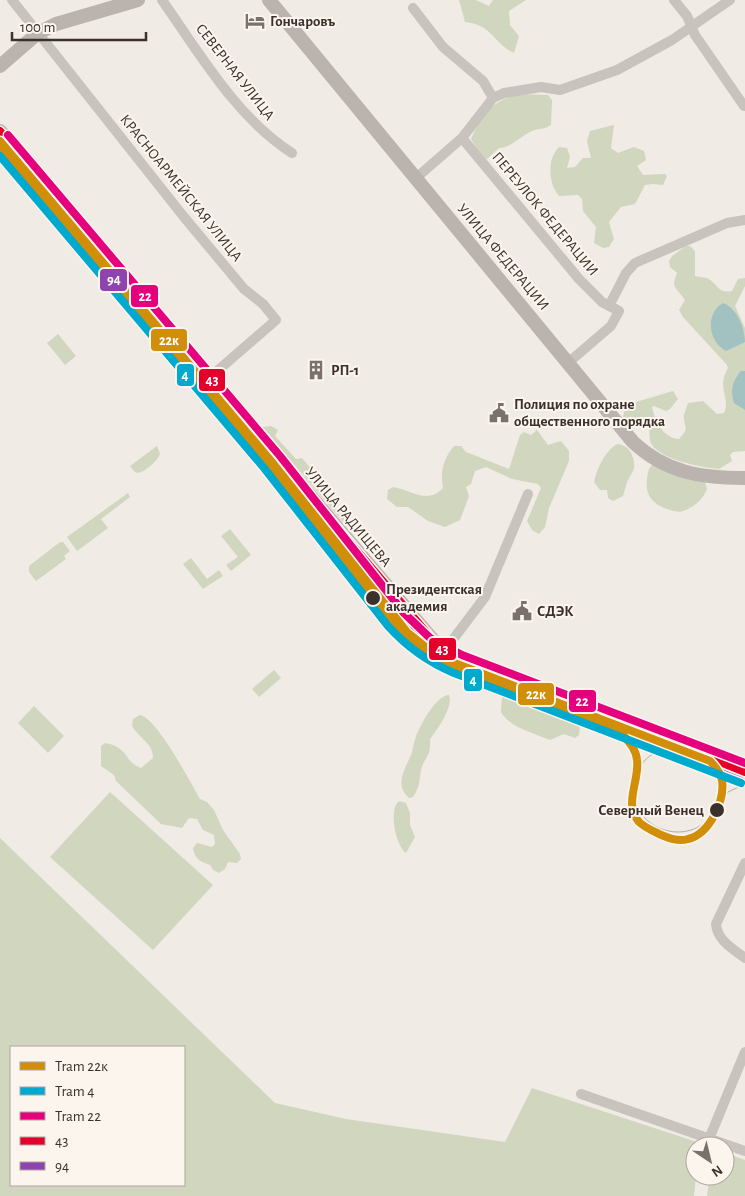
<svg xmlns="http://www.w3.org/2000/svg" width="745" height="1196" font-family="'Alegreya Sans',sans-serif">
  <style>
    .green { fill: #d1d6bf; fill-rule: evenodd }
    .water { fill: #a1c2c1 }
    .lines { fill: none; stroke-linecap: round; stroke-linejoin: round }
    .street { stroke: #c9c3be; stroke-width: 10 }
    .secondary { stroke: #bab3ae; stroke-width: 14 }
    .tram { stroke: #b1aca8; stroke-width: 1 }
    .bus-1-casing { stroke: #fbf5ee; stroke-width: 11 }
    .bus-2-casing { stroke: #fbf5ee; stroke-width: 11 }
    .bus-1 { stroke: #e4002b; stroke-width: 8 }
    .bus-2 { stroke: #8e44ad; stroke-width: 8 }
    .tram-1-casing { stroke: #fbf5ee; stroke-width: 11 }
    .tram-2-casing { stroke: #fbf5ee; stroke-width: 11 }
    .tram-3-casing { stroke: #fbf5ee; stroke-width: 11 }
    .tram-1 { stroke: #d18e09; stroke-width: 8 }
    .tram-2 { stroke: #00a9ce; stroke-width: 8 }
    .tram-3 { stroke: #e5007d; stroke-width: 8 }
    .stop-dot { fill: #3b302b; stroke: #fbf5ee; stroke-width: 2 }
    .labels { text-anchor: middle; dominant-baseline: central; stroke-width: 4; stroke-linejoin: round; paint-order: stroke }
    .poi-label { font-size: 15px; font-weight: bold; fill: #3b302b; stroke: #fbf5ee; text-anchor: start }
    .street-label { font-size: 15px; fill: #3b302b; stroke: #fbf5ee }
    .stop-label { font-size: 15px; font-weight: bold; fill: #3b302b; stroke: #fbf5ee; text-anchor: start }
    .line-badge { stroke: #fbf5ee; stroke-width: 2 }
    .badge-label { font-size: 14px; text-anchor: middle; font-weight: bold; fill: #fff }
  </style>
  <rect width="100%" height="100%" fill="#f0ebe5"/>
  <!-- green -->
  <path class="green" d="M 459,0 L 476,0 L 489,6 L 493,0 L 526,0 L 509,11 L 510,25 L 519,36 L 514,53 C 493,43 493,25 465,22 Z
    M 518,94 L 548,95 L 552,100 L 551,125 C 544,130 539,128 532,131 C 521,136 510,148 499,148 L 485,161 L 471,139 C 482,115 492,101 518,94 Z
    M 614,125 L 611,148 L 618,153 L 634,147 L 644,151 L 646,160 L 637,166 L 643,175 L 665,174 L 667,176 L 663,185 L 653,184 L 645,185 L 635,204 L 621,207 L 609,222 L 614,239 L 609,247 L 603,248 L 594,243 L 596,227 L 583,211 L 582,199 L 578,195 L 559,196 C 548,183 547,159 559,147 L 567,148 L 570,157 L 567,168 L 575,167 L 583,158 L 591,158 L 587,141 L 590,131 Z
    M 686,246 L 690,246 L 695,251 L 695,276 C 698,277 703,277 707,278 C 718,284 718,294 732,291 L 738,279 L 745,278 L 745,286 L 735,306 L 745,328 L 745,451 L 733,452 L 730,455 L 732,461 L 719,469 C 701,467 664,461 652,445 C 648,439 651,432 648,426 L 636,417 L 627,422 L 623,417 L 626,405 L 673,391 L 678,399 L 670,409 L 666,411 L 654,406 L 652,407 C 655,421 663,438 679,439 C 691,427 683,427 684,415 C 685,412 687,406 688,403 L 703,401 L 717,414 L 724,413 C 731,397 716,389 728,368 L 727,365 L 683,317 L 679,310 L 685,300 C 677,287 670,289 677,273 L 670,267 L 669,261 L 672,256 Z
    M 58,334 L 76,356 L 65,365 L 47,343 Z
    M 271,426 L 278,430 L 275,436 L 296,459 L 302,458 L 324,484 L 322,492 L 339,512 L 347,511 L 348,516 L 343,522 L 262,427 Z
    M 537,430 L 548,445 L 561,441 L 569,451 L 569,461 L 549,508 L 545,527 L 539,534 L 532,530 L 527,521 L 541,488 L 538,484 L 512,479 L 486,467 L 475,471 L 471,484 L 466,487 L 469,496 L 460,520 L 445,527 L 428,521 L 408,507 L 397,507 L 387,499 L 388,490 L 393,487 C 412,490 427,505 443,488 C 440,472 443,459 454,446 L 461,446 L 466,452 L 509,469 L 520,435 L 524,432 L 531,435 Z
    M 617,444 C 630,445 635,457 634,469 L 627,482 L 623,496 L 613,501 L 608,498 L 607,490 L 600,490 L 594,482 C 597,468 605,451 617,444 Z
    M 157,446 L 160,454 C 157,462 144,473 136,473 L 130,466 Z
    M 653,464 L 705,482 L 707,489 C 702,501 693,508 680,512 C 660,509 644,501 647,479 C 648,472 648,469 653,464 Z
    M 128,493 L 130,497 L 101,519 L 108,528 L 77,551 L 67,537 Z
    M 230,529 L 251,555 L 231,571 L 226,565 L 238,557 L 221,536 Z
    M 60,542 L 63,542 L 70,551 L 64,556 L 66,559 L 36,581 L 29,572 L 29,566 Z
    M 191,558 L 207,579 L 219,570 L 223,576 L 203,589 L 183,564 Z
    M 274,670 L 281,678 L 259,697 L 252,689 Z
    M 507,692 L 575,720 L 580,725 L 579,735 L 575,738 L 564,734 L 550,740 C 535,734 509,727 501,712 L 502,695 Z
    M 449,695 C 454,706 437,730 430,739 C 431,759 425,755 421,770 C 419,781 420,787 413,797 L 409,798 C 394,785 405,769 411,755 C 413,750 413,745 415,740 C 418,728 436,695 449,695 Z
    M 34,706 L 64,736 L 48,753 L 18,723 Z
    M 140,715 C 156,717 191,783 200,799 L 207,802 L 214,810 L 223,830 L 240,854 L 241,859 L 237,863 L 228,862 L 225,869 L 219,873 L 213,870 L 210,865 C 199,861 195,859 193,848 L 197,843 L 212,847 L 215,844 L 214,835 L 203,830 L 197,819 L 189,818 L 182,828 L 161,824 L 116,781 L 114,775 L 101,766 L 101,746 L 105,743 C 129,747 124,762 141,768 L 153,758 C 153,743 139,738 132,726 L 133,719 Z
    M 110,792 L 213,885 L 153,950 L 50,857 Z
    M 399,801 L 406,803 L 410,813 L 410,825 L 415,837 L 406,853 C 396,846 388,810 399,801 Z
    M 0,838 L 275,1103 L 346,1119 L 505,1142 L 532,1088 L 700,1143 L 700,1146 L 695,1146 L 696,1176 L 694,1196 L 0,1196 ZM 184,1047 L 184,1185 L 11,1185 L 11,1047 Z
    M 725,1153 L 745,1160 L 745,1196 L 707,1196 L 710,1176 L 725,1176 Z"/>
  <!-- water -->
  <path class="water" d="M 723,303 C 737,308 745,328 745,342 L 726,351 C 709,342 704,314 723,303 Z
    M 741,371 L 745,371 L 745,410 L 734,403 C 730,390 732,382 741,371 Z"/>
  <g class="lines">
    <!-- street -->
    <path class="street" d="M 12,0 L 184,217 L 244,289 L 263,304 L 276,320 L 209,378
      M 162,0 C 200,54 236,117 292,153
      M 674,0 L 687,16 L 695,35 L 744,106
      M 413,8 L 443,47 L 483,81 L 493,98
      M 462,138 L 579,279 L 602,302 L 619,311 L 611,326 L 569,362
      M 416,178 L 462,138 L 493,98 L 504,93 L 541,87 L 560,90 L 617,70 L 672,40 L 730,0
      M 609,306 L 626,273 L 635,263 L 727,223 L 745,220
      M 445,650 L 485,597 L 528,494
      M 745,863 L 716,924 C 717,940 733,949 745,958
      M 581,1094 L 745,1151
      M 709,1139 L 745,1052"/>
    <!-- secondary -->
    <path class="secondary" d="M 269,0 L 633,442 C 666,473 702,478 745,478
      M 0,66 L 38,33 L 56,24 L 138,0
      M 0,131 L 438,646 L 450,654 L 745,772"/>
    <!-- tram -->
    <path class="tram" d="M 639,768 C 649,752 664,746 682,750
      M 634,782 C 626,829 690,851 714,812
      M 719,802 L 728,792 L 745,784"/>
    <defs>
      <path id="bus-1" d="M 0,131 L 438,646 L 450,654 L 745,772"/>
      <path id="bus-2" d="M 0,146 L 432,654 L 446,663 L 741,781"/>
    </defs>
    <!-- bus-1 casing -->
    <use href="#bus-1" class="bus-1-casing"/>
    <!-- bus-2 casing -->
    <use href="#bus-2" class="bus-2-casing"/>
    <!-- bus-1 -->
    <use href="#bus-1" class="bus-1"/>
    <!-- bus-2 -->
    <use href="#bus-2" class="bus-2"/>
    <defs>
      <path id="tram-1" d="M 0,141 L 272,462 L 407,632 L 427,648 L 452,662 L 710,761 C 716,767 720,772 722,780 C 725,800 710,834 688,839 C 678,842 668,838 659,834 C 653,831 644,827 639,822 C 623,804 640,780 637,760 C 636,749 629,742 622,734 L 451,667 L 425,653 L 403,636 L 268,465 L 0,149"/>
      <path id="tram-2" d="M 0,156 L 264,468 L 388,626 C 407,647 428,662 454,673 L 741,783"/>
      <path id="tram-3" d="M 8,135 L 280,456 L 404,613 L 430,638 L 462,655 L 745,763"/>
    </defs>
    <!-- tram-1 casing -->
    <use href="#tram-1" class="tram-1-casing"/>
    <!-- tram-2 casing -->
    <use href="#tram-2" class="tram-2-casing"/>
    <!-- tram-3 casing -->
    <use href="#tram-3" class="tram-3-casing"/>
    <!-- tram-1 -->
    <use href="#tram-1" class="tram-1"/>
    <!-- tram-2 -->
    <use href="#tram-2" class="tram-2"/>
    <!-- tram-3 -->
    <use href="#tram-3" class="tram-3"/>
  </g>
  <!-- icons -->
  <defs>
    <symbol id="hotel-bare" viewBox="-9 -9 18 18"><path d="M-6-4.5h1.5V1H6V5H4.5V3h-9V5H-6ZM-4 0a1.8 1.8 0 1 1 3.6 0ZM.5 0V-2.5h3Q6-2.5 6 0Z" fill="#7a716c" stroke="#fbf5ee" stroke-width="2.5" paint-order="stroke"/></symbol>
    <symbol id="building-bare" viewBox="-9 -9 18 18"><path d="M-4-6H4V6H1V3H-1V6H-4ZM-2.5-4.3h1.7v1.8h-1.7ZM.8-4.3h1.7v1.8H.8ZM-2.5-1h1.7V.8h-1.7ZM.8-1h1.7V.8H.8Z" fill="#7a716c" stroke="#fbf5ee" stroke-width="2.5" paint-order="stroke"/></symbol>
    <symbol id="civic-bare" viewBox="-9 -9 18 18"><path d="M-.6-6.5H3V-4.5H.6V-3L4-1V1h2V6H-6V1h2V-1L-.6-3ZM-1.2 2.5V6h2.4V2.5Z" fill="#7a716c" stroke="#fbf5ee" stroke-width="2.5" paint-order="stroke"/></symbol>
  </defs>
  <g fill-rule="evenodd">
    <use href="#hotel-bare" x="241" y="7" width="28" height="28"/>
    <use href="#building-bare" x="302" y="356" width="28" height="28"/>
    <use href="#civic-bare" x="485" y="399" width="28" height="28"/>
    <use href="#civic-bare" x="508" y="597" width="28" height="28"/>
  </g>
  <!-- markers -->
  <g class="stop-dot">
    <circle cx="373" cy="598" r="8"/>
    <circle cx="717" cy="810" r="8"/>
  </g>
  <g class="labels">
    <!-- poi labels -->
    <g class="poi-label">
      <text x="270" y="21">Гончаровъ</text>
      <text x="331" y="370">РП-1</text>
      <text x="514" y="404">Полиция по охране<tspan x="514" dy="17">общественного порядка</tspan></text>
      <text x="537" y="611">СДЭК</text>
    </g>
    <!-- street labels -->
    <g class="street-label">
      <text transform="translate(235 72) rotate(52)">СЕВЕРНАЯ УЛИЦА</text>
      <text transform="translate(181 188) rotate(51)">КРАСНОАРМЕЙСКАЯ УЛИЦА</text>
      <text transform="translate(545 214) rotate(50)">ПЕРЕУЛОК ФЕДЕРАЦИИ</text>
      <text transform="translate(503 257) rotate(50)">УЛИЦА ФЕДЕРАЦИИ</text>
      <text transform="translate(348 517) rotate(50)">УЛИЦА РАДИЩЕВА</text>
    </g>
    <!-- stop labels -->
    <g class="stop-label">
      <text x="386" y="589">Президентская<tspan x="386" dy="17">академия</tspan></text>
      <text x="704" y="810" text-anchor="end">Северный Венец</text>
    </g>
  </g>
  <g class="line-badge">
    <rect x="99" y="268" width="29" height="24" rx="5" fill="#8e44ad"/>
    <rect x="130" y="284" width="29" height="24" rx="5" fill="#e5007d"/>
    <rect x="150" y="328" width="38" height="24" rx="5" fill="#d18e09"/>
    <rect x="176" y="363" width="19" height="24" rx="5" fill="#00a9ce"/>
    <rect x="198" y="368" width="28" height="24" rx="5" fill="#e4002b"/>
    <rect x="428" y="637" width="29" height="24" rx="5" fill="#e4002b"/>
    <rect x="463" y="668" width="20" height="24" rx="5" fill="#00a9ce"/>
    <rect x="517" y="682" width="38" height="24" rx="5" fill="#d18e09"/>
    <rect x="568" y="689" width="29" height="24" rx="5" fill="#e5007d"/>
  </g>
  <g class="badge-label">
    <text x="114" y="284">94</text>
    <text x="145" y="301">22</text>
    <text x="169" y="345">22к</text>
    <text x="185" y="380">4</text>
    <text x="212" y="385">43</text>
    <text x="442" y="654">43</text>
    <text x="473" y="685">4</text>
    <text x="536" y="699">22к</text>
    <text x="582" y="706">22</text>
  </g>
  <!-- legend -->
  <rect x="10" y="1046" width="175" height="140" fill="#fbf5ee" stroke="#aea6a0"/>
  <rect x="20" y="1062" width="25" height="8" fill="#d18e09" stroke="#aea6a0"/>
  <text x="55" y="1071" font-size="15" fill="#3b302b">Tram 22к</text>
  <rect x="20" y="1087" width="25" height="8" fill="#00a9ce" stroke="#aea6a0"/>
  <text x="55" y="1096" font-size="15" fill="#3b302b">Tram 4</text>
  <rect x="20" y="1112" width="25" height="8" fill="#e5007d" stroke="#aea6a0"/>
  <text x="55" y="1121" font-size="15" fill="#3b302b">Tram 22</text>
  <rect x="20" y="1137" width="25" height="8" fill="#e4002b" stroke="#aea6a0"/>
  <text x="55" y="1146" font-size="15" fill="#3b302b">43</text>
  <rect x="20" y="1162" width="25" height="8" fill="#8e44ad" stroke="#aea6a0"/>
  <text x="55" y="1171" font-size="15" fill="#3b302b">94</text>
  <!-- north arrow -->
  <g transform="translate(710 1161) rotate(145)"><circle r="24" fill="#fbf5ee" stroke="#aea6a0"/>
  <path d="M0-4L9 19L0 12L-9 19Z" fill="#7a716c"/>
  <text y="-8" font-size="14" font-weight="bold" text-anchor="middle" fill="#3b302b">N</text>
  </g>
  <!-- scale -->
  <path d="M12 32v8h134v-8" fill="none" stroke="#3b302b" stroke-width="2.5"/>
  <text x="20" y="32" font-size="15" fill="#3b302b" stroke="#fbf5ee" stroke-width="4" paint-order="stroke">100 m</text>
</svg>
